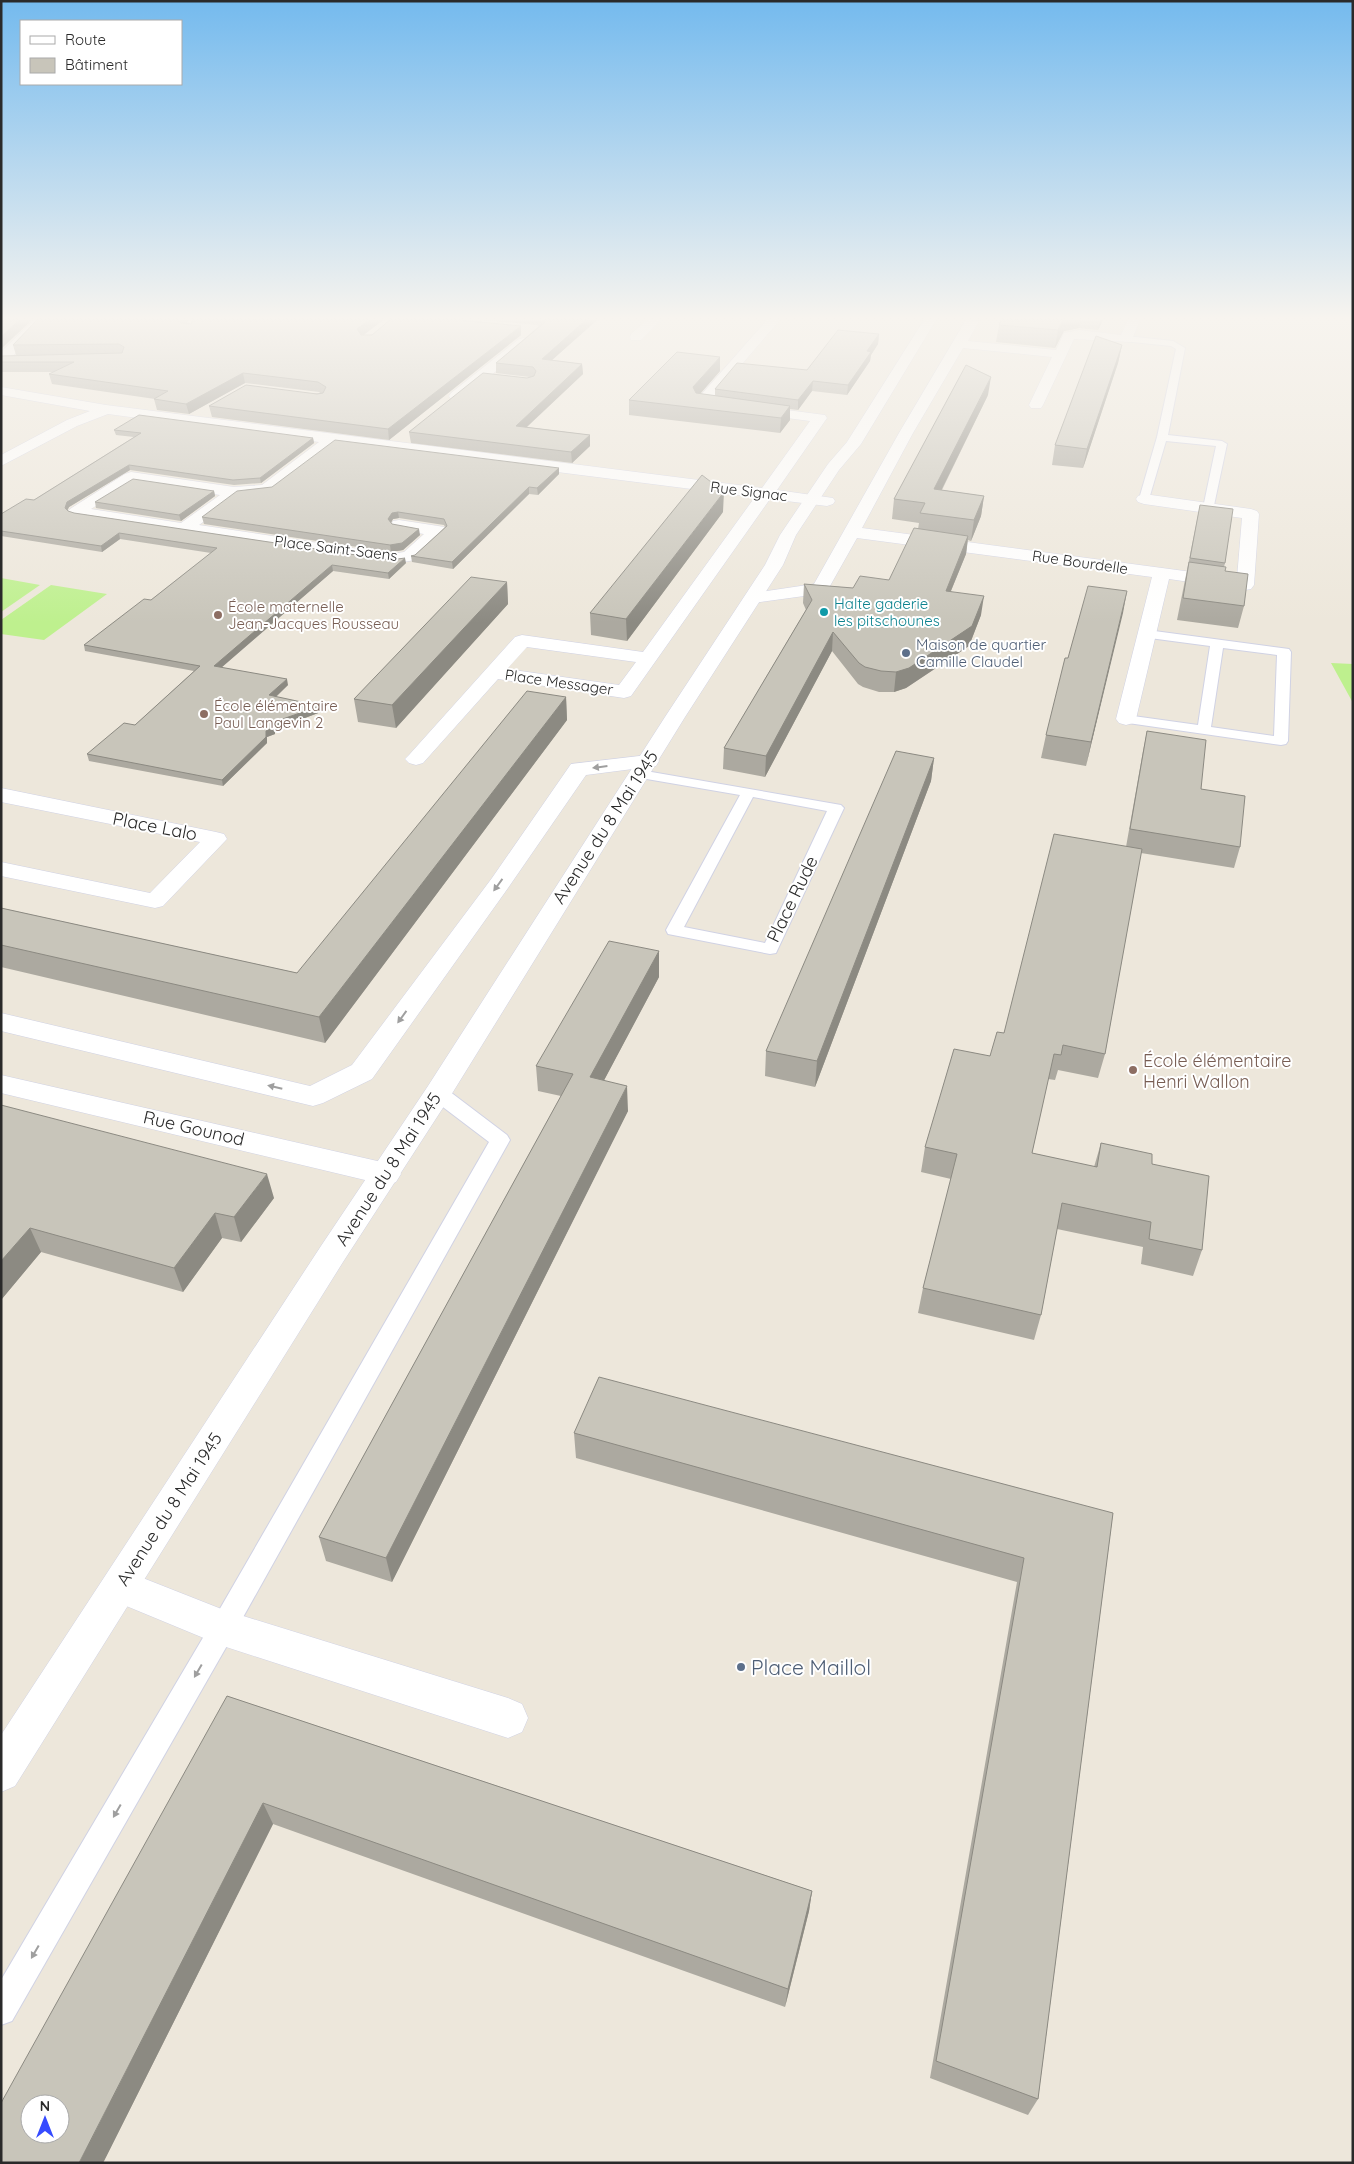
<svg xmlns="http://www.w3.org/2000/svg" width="1354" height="2164" font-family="Quicksand,sans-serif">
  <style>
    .pitch { fill: #bef08e }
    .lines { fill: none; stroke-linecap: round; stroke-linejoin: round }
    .lane-casing { stroke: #d0d2e4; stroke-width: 2 }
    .street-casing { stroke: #d0d2e4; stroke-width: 1 }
    .secondary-casing { stroke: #d0d2e4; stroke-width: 1 }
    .lane { fill: #fff; fill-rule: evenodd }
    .street { fill: #fff; fill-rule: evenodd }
    .secondary { fill: #fff; fill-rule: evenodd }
    .wall { fill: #aca9a0 }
    .shaded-wall { fill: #8c8a82 }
    .building { fill: #c8c5ba; stroke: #8c8a82; fill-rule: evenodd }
    .oneway { fill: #9f9f9f }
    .culture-dot { fill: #0f9aa8; stroke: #fff; stroke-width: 2 }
    .education-dot { fill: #8d6e63; stroke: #fff; stroke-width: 2 }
    .service-dot { fill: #5c6f8a; stroke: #fff; stroke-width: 2 }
    .labels { text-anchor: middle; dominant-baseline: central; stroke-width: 4; stroke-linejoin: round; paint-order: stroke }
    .far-street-label { font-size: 15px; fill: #2a2a2a; stroke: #fff }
    .far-culture-label { font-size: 15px; fill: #0d838f; stroke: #fff; text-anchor: start }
    .far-education-label { font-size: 15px; fill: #785e54; stroke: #fff; text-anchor: start }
    .far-service-label { font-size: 15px; fill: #4e5e75; stroke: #fff; text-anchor: start }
    .street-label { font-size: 18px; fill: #2a2a2a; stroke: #fff }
    .education-label { font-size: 18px; fill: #785e54; stroke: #fff; text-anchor: start }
    .near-service-label { font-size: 21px; fill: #4e5e75; stroke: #fff; text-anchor: start }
  </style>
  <rect width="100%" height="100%" fill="#ede7db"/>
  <!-- pitch -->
  <path class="pitch" d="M 1,578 L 40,585 L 1,612 Z
    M 51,585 L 107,594 L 44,640 L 1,634 L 1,620 Z
    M 1331,663 L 1353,664 L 1353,703 Z"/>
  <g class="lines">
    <defs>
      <path id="lane" d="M 1126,336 L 1173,341 L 1185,348 L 1168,435 L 1222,441 L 1227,444 L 1213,510 L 1205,510 L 1203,508 L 1216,446 L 1166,441 L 1149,499 L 1144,502 L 1139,499 L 1157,437 L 1176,349 L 1171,346 L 1123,341 L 1123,337 Z
        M 1147,630 L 1289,649 L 1291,652 L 1288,741 L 1286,744 L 1281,745 L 1121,722 L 1119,719 L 1121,716 L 1126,715 L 1198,725 L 1210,646 L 1142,637 L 1141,634 L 1142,631 ZM 1223,648 L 1277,655 L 1274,736 L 1211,727 Z
        M 640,770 L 841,805 L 844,808 L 776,953 L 770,954 L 668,934 L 666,930 L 740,795 L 635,777 L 633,774 L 635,771 ZM 753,797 L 827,811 L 765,943 L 684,927 Z
        M 438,1087 L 445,1088 L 507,1135 L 510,1140 L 232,1637 L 12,2021 L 1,2025 L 1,1980 L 214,1619 L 489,1142 L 431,1098 L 429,1093 L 431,1088 Z"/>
      <path id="street" d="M 34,320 L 47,320 L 6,363 L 1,364 L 1,352 Z
        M 647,320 L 661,320 L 641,340 L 631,340 L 630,337 L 631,334 Z
        M 767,320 L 780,320 L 711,400 L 825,415 L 827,418 L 777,490 L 833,498 L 835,501 L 833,504 L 827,506 L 770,499 L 631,696 L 624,698 L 498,679 L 423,763 L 416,765 L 409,763 L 405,759 L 409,755 L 515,637 L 522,635 L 643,652 L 755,497 L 335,444 L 272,492 L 238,496 L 199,525 L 391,554 L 404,552 L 424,534 L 393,529 L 391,525 L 393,521 L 399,520 L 438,526 L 444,527 L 446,531 L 415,560 L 391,564 L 76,517 L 70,515 L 68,512 L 70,509 L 125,474 L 131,472 L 234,487 L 262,485 L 319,442 L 108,414 L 77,426 L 1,466 L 1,455 L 67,420 L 90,411 L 1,395 L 1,387 L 106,405 L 762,488 L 810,421 L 701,407 L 696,406 L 694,403 ZM 134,482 L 220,495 L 181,523 L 91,509 ZM 527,647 L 636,662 L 619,685 L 507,669 Z
        M 966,320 L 979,321 L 968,341 L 1056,350 L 1064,333 L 1079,330 L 1121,335 L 1128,320 L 1140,320 L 1131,342 L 1074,339 L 1043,405 L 1041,408 L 1031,408 L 1029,405 L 1052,357 L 963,348 L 913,433 L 862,528 L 1237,578 L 1242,518 L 1144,504 L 1138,502 L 1136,499 L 1138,496 L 1144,494 L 1251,509 L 1257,511 L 1259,514 L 1254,585 L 1251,589 L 1245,590 L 1169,579 L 1136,719 L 1133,723 L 1126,725 L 1119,723 L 1116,719 L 1152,577 L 857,538 L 826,593 L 753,603 L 747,602 L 744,598 L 747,594 L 753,593 L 814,584 L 899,433 Z
        M 524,338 L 529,339 L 531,342 L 529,345 L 461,399 L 451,399 L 449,396 L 451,393 L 519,339 Z
        M 648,755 L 656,756 L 659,761 L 656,766 L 586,775 L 508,888 L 372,1079 L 323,1103 L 313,1106 L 1,1031 L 1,1013 L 310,1086 L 352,1065 L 492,878 L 571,764 Z
        M 1,788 L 216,832 L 224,834 L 227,839 L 163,906 L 155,908 L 1,876 L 1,862 L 150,893 L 200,842 L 1,802 Z
        M 1,1075 L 386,1163 L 396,1166 L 401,1174 L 396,1182 L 386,1185 L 1,1093 Z
        M 120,1569 L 224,1610 L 508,1698 L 522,1704 L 528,1718 L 522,1732 L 508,1738 L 223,1646 L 107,1598 L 101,1586 L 107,1574 Z"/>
      <path id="secondary" d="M 924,320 L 936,320 L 861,444 L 839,470 L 796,535 L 783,565 L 685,717 L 448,1100 L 343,1262 L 15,1786 L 1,1792 L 1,1735 L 321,1246 L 428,1086 L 665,717 L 765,565 L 780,535 L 828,464 L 847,442 Z"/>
    </defs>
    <!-- lane casing -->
    <use href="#lane" class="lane-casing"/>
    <!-- street casing -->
    <use href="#street" class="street-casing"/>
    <!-- secondary casing -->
    <use href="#secondary" class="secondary-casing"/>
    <!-- lane -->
    <use href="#lane" class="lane"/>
    <!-- street -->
    <use href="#street" class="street"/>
    <!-- secondary -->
    <use href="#secondary" class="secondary"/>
  </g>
  <!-- wall -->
  <path class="wall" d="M 37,320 L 189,320 L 186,323 L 191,324 L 193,320 L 383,320 L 364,335 L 521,326 L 521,335 L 389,440 L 212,417 L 209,406 L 320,393 L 319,392 L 245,383 L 189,414 L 157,410 L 154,399 L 155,399 L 52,384 L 49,374 L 54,372 L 1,372 L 1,356 L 46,355 L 16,355 L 13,345 Z
    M 484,320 L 597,320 L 552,360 L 582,364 L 583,374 L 527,427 L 590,435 L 590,446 L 572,463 L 411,443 L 409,432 L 530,377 L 496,373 L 496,363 L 539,326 L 537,325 Z
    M 1001,320 L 1103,320 L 1098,330 L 1079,328 L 1064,331 L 1055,348 L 996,342 L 999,325 Z
    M 879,334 L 878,344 L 871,355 L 870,361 L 847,395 L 812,391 L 798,410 L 790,409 L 790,420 L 780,433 L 629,415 L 629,400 L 720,371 L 700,394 L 715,396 L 715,389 L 807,370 Z
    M 1122,345 L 1118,363 L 1083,468 L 1052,465 L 1055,445 Z
    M 988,395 L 942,490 L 984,496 L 981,516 L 971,541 L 968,540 L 966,554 L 951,591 L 981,615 L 969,646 L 906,688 L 894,692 L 879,692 L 863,687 L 858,684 L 832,651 L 765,777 L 723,769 L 724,748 L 806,610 L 803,603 L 804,584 L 853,588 L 889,580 L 918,529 L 919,523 L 892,519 L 894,499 Z
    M 114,430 L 313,438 L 314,443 L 261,483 L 234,485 L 130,470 L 69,507 L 67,511 L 74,513 L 406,563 L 389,579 L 333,571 L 221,668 L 288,685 L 276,697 L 320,706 L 321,712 L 275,729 L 275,734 L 267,737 L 267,743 L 223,786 L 89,761 L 87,754 L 135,725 L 194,671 L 85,651 L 84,645 L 151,600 L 211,553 L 120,539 L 102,552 L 1,536 L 1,514 L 34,500 L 134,437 L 116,435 Z
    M 559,468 L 559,474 L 538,495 L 529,494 L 453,569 L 412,562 L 411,556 L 415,555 L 445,527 L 444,525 L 399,518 L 393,519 L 391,523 L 392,524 L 420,535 L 403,550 L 391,552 L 204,524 L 202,517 Z
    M 214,491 L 215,496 L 181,521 L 96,508 L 95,502 Z
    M 1200,505 L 1225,563 L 1224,567 L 1225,571 L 1244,606 L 1238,628 L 1177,620 Z
    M 723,512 L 627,641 L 591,635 L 590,613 Z
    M 507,582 L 508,604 L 396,728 L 358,722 L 354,699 Z
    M 1127,591 L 1086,766 L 1041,758 L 1046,735 L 1068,658 Z
    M 566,697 L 567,720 L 325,1043 L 1,967 L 1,908 L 297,973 Z
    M 1147,731 L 1201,789 L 1240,847 L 1234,868 L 1141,853 L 1105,1054 L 1098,1078 L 1058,1070 L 1055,1080 L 1048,1079 L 1032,1153 L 1094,1167 L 1101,1143 L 1152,1164 L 1202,1250 L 1193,1276 L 1141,1264 L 1143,1247 L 1057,1229 L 1041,1315 L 1034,1340 L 918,1313 L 923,1288 L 951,1179 L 921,1172 L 925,1147 L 990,1056 L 1004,1033 L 1126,847 L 1143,751 Z
    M 934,758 L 931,781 L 815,1087 L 765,1076 L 766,1051 Z
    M 659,951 L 659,977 L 604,1080 L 628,1111 L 392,1582 L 326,1561 L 319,1537 L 561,1096 L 538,1091 L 536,1066 Z
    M 1,1105 L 274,1198 L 241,1242 L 222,1238 L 183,1292 L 41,1252 L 1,1300 Z
    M 574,1433 L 1113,1513 L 1038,2099 L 1028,2115 L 930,2078 L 1017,1582 L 576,1458 Z
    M 227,1696 L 812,1891 L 809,1911 L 785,2007 L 273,1824 L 103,2163 Z"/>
  <!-- shaded-wall -->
  <path class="shaded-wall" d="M 19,320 L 32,320 L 1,349 L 1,337 Z
    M 181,320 L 189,320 L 182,329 Z
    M 369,320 L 383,320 L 358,339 L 357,329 Z
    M 586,320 L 597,320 L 542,369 L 542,359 Z
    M 1063,320 L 1081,320 L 1079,328 L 1064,331 L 1055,348 L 1058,330 Z
    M 1100,320 L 1103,320 L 1098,330 Z
    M 521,326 L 521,335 L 389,440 L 388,429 Z
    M 879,334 L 878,344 L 871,355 L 870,361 L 847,395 L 848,385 L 867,351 Z
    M 1122,345 L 1118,363 L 1083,468 L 1087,449 Z
    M 720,357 L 720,371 L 693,402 L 693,387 Z
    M 582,364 L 583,374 L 517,436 L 516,426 Z
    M 243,373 L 245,383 L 189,414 L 186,404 Z
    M 991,377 L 988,395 L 932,509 L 934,489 Z
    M 813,381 L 812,391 L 798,410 L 798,400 Z
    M 790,406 L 790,420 L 780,433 L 781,418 Z
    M 590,435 L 590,446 L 572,463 L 571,452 Z
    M 313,438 L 314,443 L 261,483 L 260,478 Z
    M 129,465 L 130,470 L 69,507 L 66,513 L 65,508 L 67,502 Z
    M 559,468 L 559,474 L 538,495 L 537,488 Z
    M 529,487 L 529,494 L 453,569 L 452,562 Z
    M 214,491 L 215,496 L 181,521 L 179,515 Z
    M 724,492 L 723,512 L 627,641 L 626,619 Z
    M 984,496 L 981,516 L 971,541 L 974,520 Z
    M 398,512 L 399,518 L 393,519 L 389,526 L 388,519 L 392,513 Z
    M 419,529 L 420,535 L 403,550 L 391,552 L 390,545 Z
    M 119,533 L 120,539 L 102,552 L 101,546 Z
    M 968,536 L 966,554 L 943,610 L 946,591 Z
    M 405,558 L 406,563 L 389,579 L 388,573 Z
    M 332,565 L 333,571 L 215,673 L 214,666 Z
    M 507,582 L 508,604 L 396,728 L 392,705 Z
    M 1127,591 L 1123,613 L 1086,766 L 1091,742 Z
    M 984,596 L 981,615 L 969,646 L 906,688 L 894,692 L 896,672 Z
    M 833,632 L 832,651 L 765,777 L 766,756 Z
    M 287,679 L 288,685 L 270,702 L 269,695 Z
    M 566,697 L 567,720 L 325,1043 L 319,1017 Z
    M 320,706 L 321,712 L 275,729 L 275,734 L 267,737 L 267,743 L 223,786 L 222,780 L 274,722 Z
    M 934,758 L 931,781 L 815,1087 L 817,1061 Z
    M 659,951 L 659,977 L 592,1103 L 590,1077 Z
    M 627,1086 L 628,1111 L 392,1582 L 386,1558 Z
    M 267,1174 L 274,1198 L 241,1242 L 234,1217 Z
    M 215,1213 L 222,1238 L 183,1292 L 174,1268 Z
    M 30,1228 L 41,1252 L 1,1300 L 1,1261 Z
    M 263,1803 L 273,1824 L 103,2163 L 79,2163 Z
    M 812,1891 L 809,1911 L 785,2007 L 788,1989 Z"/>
  <!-- building -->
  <path class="building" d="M 1,320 L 19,320 L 1,337 Z
    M 37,320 L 181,320 L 181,323 L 191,324 L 193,320 L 369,320 L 357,329 L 361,335 L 372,335 L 390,320 L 459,320 L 521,326 L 388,429 L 209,406 L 246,385 L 317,394 L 323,393 L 326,387 L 318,382 L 243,373 L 186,404 L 154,399 L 168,391 L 49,374 L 74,362 L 1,362 L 1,356 L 122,353 L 124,347 L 119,344 L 13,345 Z
    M 544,320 L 586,320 L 542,359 L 582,364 L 516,426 L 590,435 L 571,452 L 409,432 L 483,373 L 527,378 L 534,376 L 536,371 L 533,367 L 496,363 L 544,323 Z
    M 1001,320 L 1063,320 L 1058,330 L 999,325 Z
    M 838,330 L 879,334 L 867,351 L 871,352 L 848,385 L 813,381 L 798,400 L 715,389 L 737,363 L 807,370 Z
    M 1096,336 L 1122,345 L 1087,449 L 1055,445 Z
    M 677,352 L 720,357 L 693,387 L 696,393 L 790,406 L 781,418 L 629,400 Z
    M 966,365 L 991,377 L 934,489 L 984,496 L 974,520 L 920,513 L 925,503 L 894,499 Z
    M 139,415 L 313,438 L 260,478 L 233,480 L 129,465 L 67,502 L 65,508 L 68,511 L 74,513 L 390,560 L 405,558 L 388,573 L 332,565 L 214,666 L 287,679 L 269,695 L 320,706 L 274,722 L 274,727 L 266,731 L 266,737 L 222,780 L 87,754 L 124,723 L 135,725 L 200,666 L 84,645 L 144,599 L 151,600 L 217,548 L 119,533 L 101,546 L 1,531 L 1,514 L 26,499 L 34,500 L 141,433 L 114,430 Z
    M 335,440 L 559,468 L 537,488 L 529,487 L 452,562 L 411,556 L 415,555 L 447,526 L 444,519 L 398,512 L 392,513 L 388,519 L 392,524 L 419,529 L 402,543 L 390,545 L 202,517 L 237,491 L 272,487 Z
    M 702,475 L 724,492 L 626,619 L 590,613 Z
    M 133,479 L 214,491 L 179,515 L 95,502 Z
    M 1200,505 L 1233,509 L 1225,563 L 1190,558 Z
    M 914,528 L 968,536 L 946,591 L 984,596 L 972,626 L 909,668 L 896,672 L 881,671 L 865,667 L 859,663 L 833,632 L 766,756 L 724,748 L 812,600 L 804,584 L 853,588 L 860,576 L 889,580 Z
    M 1189,562 L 1226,567 L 1225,571 L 1248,574 L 1244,606 L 1183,598 Z
    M 471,577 L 507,582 L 392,705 L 354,699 Z
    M 1088,586 L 1127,591 L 1091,742 L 1046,735 L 1065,658 L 1068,658 Z
    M 527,691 L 566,697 L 319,1017 L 1,945 L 1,908 L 297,973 Z
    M 1147,731 L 1206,740 L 1201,789 L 1245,796 L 1240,847 L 1130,829 Z
    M 896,751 L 934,758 L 817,1061 L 766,1051 Z
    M 1054,834 L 1142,849 L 1105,1054 L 1063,1045 L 1061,1055 L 1054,1054 L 1032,1153 L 1097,1167 L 1101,1143 L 1152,1154 L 1152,1164 L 1209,1176 L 1202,1250 L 1149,1239 L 1151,1222 L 1062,1203 L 1041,1315 L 923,1288 L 957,1154 L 925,1147 L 954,1049 L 990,1056 L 997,1032 L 1004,1033 Z
    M 609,941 L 659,951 L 590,1077 L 627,1086 L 386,1558 L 319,1537 L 573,1074 L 536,1066 Z
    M 1,1105 L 267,1174 L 234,1217 L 215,1213 L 174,1268 L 30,1228 L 1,1261 Z
    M 599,1377 L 1113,1513 L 1038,2099 L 936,2061 L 1024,1558 L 574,1433 Z
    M 227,1696 L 812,1891 L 788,1989 L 263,1803 L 79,2163 L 1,2163 L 1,2103 ZM 30,2104 L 60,2104 L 60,2134 L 30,2134 Z"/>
  <!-- one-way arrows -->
  <defs><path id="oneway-solid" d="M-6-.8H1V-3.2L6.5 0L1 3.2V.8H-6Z" transform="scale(1.25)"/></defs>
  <g class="oneway">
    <use href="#oneway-solid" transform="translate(600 767) rotate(173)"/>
    <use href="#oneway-solid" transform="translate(498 885) rotate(126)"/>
    <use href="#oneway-solid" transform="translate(402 1017) rotate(126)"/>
    <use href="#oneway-solid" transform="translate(275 1087) rotate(-167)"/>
    <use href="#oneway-solid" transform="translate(198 1671) rotate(120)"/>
    <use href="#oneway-solid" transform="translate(117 1811) rotate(120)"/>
    <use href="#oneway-solid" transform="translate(35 1952) rotate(120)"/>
  </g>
  <!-- sky -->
  <linearGradient id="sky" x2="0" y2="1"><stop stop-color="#74baee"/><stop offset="0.51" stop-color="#f7f4ef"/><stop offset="1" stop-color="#f7f4ef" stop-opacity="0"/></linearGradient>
  <rect width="1354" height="623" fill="url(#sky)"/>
  <!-- markers -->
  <circle class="culture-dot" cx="824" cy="612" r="5"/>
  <g class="education-dot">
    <circle cx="218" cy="615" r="5"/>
    <circle cx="204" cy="714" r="5"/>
    <circle cx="1133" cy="1070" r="5"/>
  </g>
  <g class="service-dot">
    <circle cx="906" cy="653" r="5"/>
    <circle cx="741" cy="1667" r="5"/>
  </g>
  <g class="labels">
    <!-- far-street labels -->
    <g class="far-street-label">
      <text transform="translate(749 491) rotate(7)">Rue Signac</text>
      <text transform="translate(336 548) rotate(7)">Place Saint-Saens</text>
      <text transform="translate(1080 562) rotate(8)">Rue Bourdelle</text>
      <text transform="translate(559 682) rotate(8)">Place Messager</text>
    </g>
    <!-- far-culture labels -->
    <g class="far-culture-label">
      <text x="834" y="603">Halte gaderie<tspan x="834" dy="17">les pitschounes</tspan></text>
    </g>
    <!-- far-education labels -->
    <g class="far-education-label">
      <text x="228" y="606">École maternelle<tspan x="228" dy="17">Jean-Jacques Rousseau</tspan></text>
      <text x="214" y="705">École élémentaire<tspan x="214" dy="17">Paul Langevin 2</tspan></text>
    </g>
    <!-- far-service labels -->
    <g class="far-service-label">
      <text x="916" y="644">Maison de quartier<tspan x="916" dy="17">Camille Claudel</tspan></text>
    </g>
    <!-- street labels -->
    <g class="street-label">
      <text transform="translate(155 826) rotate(11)">Place Lalo</text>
      <text transform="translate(605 827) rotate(-57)">Avenue du 8 Mai 1945</text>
      <text transform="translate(792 899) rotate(-64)">Place Rude</text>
      <text transform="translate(194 1128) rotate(13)">Rue Gounod</text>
      <text transform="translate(388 1169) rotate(-57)">Avenue du 8 Mai 1945</text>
      <text transform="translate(169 1509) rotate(-57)">Avenue du 8 Mai 1945</text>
    </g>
    <!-- education labels -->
    <g class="education-label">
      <text x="1143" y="1060">École élémentaire<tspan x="1143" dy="21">Henri Wallon</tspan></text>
    </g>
    <!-- near-service labels -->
    <g class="near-service-label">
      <text x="751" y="1667">Place Maillol</text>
    </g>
  </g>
  <!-- border -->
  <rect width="1354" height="2164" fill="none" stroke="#2a2a2a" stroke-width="5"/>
  <!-- legend -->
  <rect x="20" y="20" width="162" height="65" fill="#ffffff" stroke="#aaaaaa"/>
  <rect x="30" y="36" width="25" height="8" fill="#ffffff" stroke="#aaaaaa"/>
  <text x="65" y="45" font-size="15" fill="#2a2a2a">Route</text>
  <rect x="30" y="58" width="25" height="15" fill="#c8c5ba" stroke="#aaaaaa"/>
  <text x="65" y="70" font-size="15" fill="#2a2a2a">Bâtiment</text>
  <!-- north arrow -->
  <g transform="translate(45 2119)"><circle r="24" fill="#ffffff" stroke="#aaaaaa"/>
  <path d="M0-4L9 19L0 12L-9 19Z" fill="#364bff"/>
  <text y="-8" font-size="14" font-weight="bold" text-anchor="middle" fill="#2a2a2a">N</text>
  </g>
</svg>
